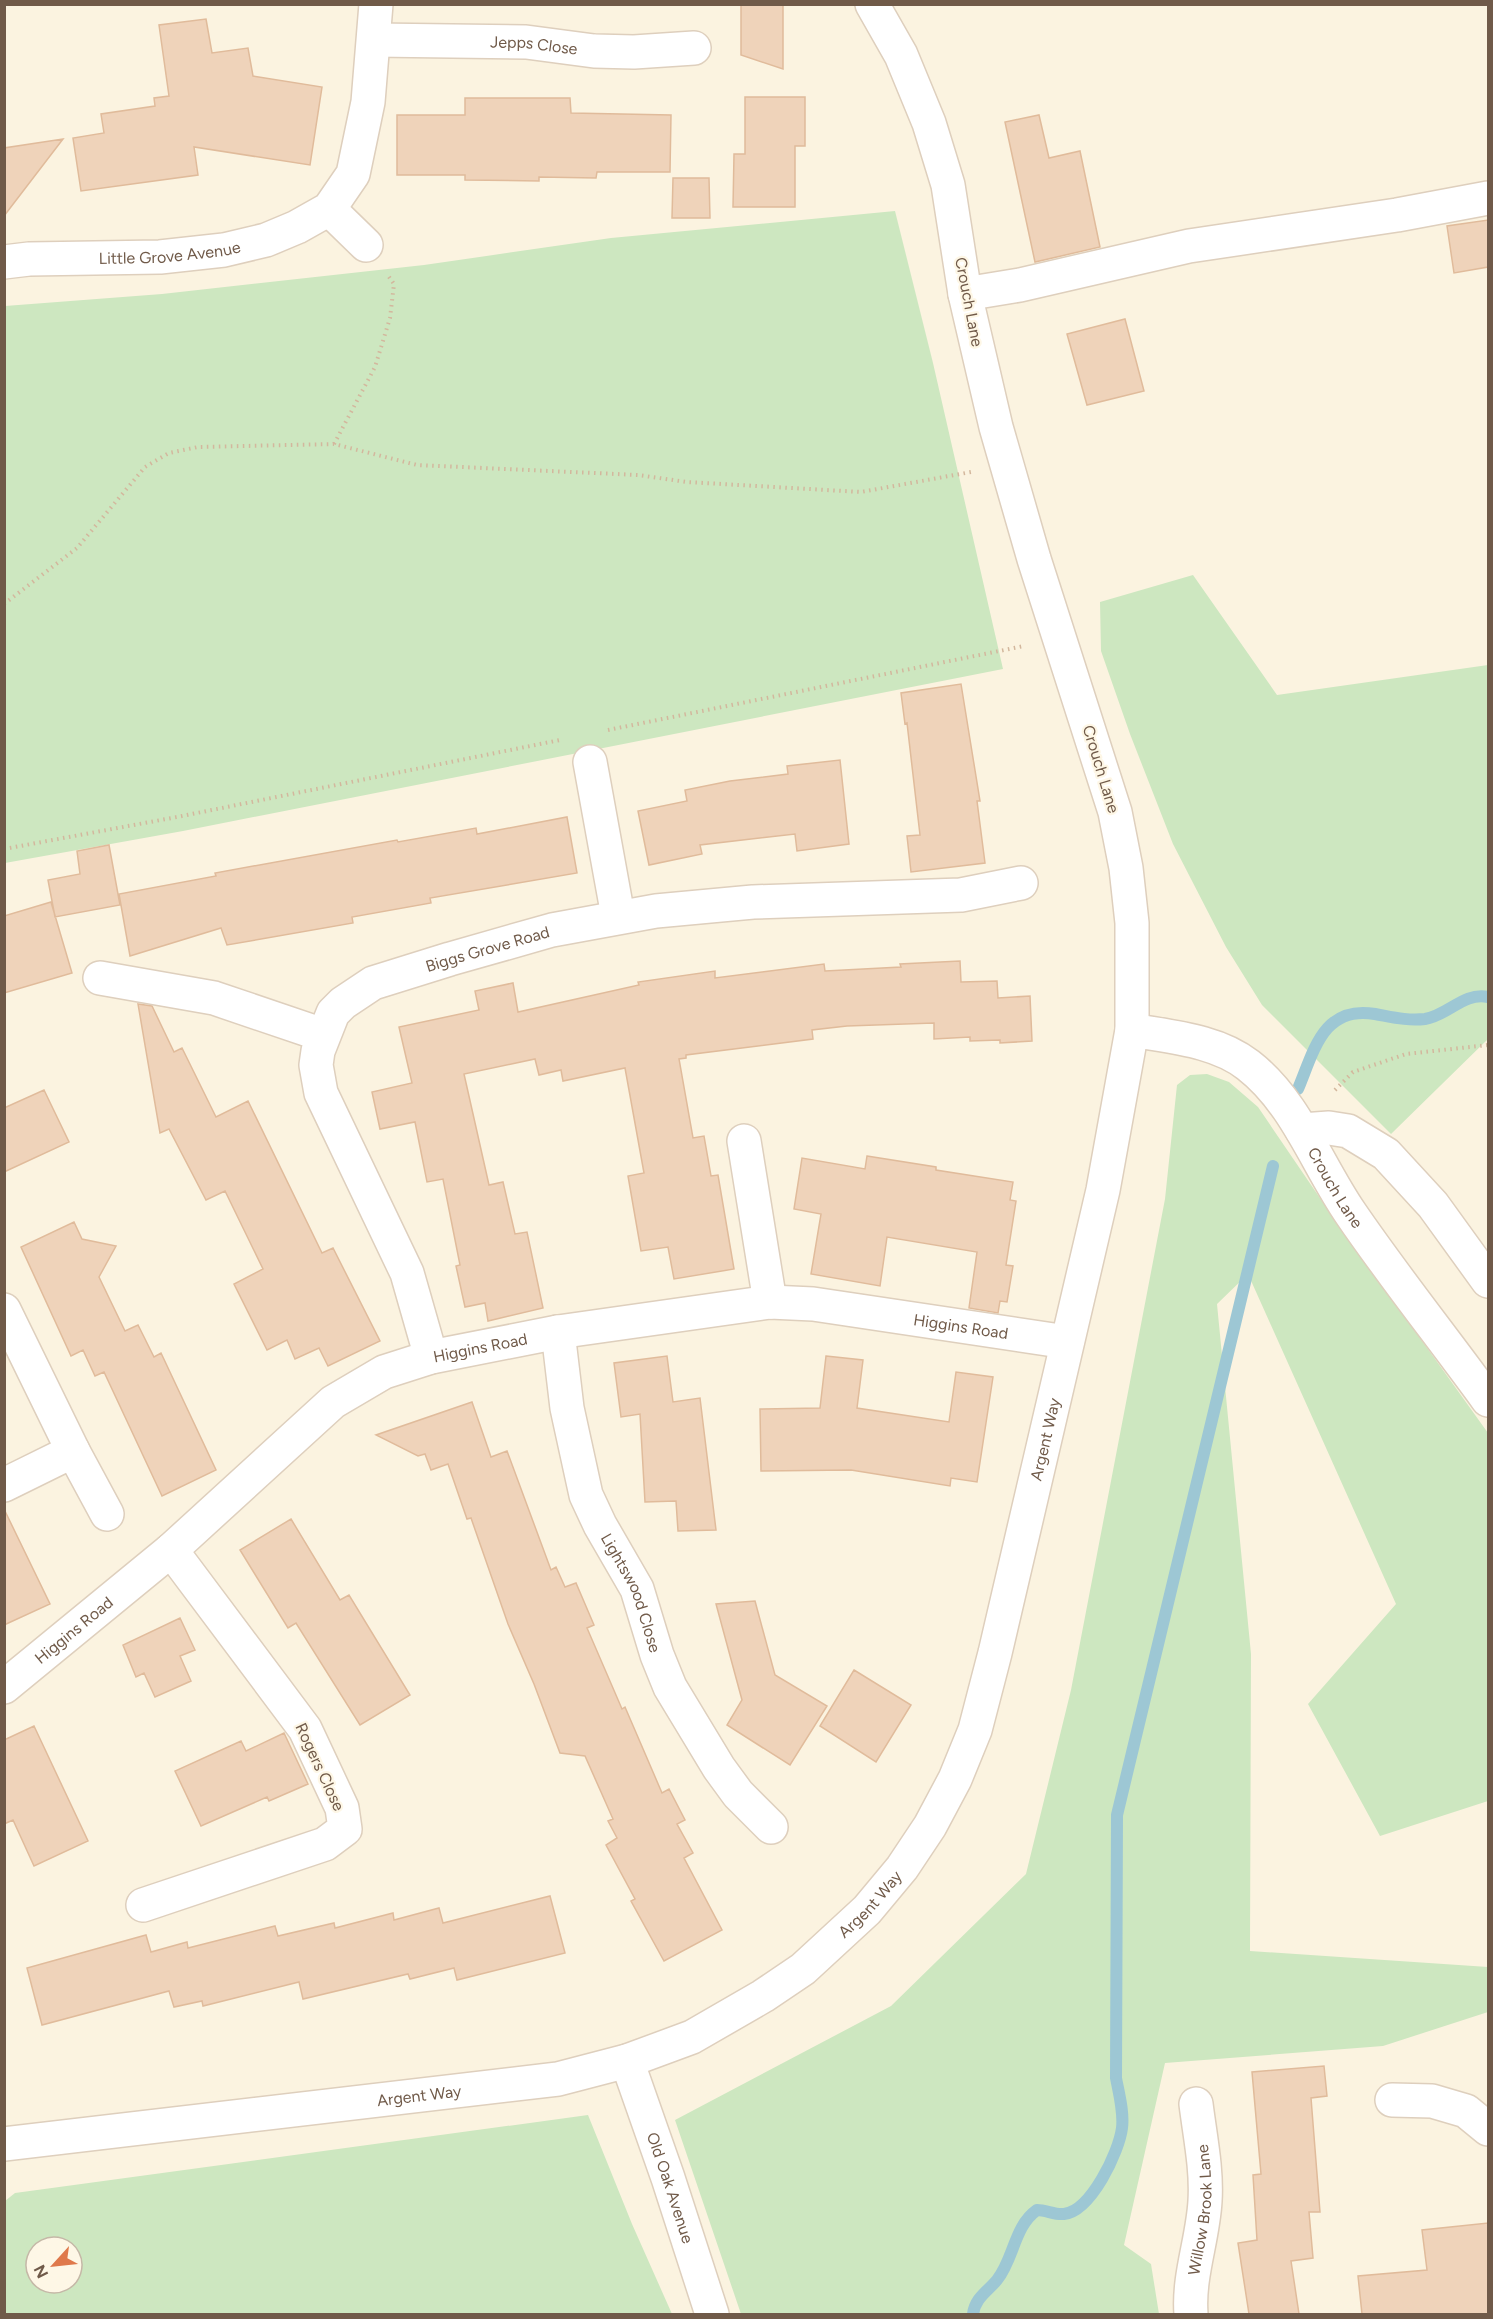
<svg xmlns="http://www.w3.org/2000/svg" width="1493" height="2319" font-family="Figtree,sans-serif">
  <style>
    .green { fill: #cde7c0; fill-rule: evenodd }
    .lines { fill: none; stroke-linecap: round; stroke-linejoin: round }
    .stream { stroke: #9dc7d4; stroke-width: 12 }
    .building { fill: #efd3ba; stroke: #e0bb9b; stroke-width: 1.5 }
    .minor-casing { stroke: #decfbd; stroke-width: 36 }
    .path { stroke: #d3b79d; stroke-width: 4; stroke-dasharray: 1.5 4.5; stroke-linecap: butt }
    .minor { stroke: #fff; stroke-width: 33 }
    .labels { text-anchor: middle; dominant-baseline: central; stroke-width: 4.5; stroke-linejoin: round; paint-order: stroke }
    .street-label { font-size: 16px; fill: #705a49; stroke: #fef7e6 }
  </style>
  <rect width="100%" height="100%" fill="#fbf3e0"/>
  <!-- green -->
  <path class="green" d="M 895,211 L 933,363 L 1003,669 L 183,831 L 5,863 L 5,306 L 162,294 L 424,265 L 611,238 Z
    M 1193,575 L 1277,695 L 1488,665 L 1488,1039 L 1391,1134 L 1262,1005 L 1226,947 L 1173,844 L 1130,734 L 1101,651 L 1100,602 Z
    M 1207,1074 L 1229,1082 L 1258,1107 L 1322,1201 L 1488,1433 L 1488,1801 L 1380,1836 L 1308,1704 L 1396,1604 L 1248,1274 L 1217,1304 L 1251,1654 L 1250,1951 L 1488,1967 L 1488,2012 L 1383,2046 L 1165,2063 L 1124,2245 L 1151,2264 L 1159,2314 L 741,2314 L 675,2120 L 891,2006 L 1026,1874 L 1071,1690 L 1165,1199 L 1177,1085 L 1190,1075 Z
    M 588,2115 L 632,2224 L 672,2314 L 5,2314 L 5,2201 L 15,2193 ZM 36,2247 L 72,2247 L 72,2283 L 36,2283 Z"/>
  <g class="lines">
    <!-- stream -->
    <path class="stream" d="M 1298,1089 C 1314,1051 1323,1005 1375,1014 C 1392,1017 1407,1021 1425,1019 C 1449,1015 1463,992 1488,997
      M 973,2314 C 975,2298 987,2292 997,2280 C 1014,2259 1014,2226 1037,2210 C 1046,2210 1055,2215 1064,2214 C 1091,2211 1119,2152 1122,2128 C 1124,2112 1119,2094 1116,2078 L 1117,1815 L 1273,1166"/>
  </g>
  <!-- building -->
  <path class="building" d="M 741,4 L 783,4 L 783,69 L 741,55 Z
    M 206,19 L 212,53 L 248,48 L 253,76 L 322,87 L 310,165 L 194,147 L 198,175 L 81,191 L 73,138 L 104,133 L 101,114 L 155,106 L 154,98 L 169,96 L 159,25 Z
    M 745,97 L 805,97 L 805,146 L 795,146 L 795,207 L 733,207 L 734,154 L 745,154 Z
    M 465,98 L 570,98 L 571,113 L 671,115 L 670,172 L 597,172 L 596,178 L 539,177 L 539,181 L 465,180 L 465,175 L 397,175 L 397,115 L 465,115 Z
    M 1039,115 L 1049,158 L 1080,151 L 1100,247 L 1035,262 L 1005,122 Z
    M 63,139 L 4,216 L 4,148 Z
    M 673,178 L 709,178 L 710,218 L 672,218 Z
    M 1488,220 L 1488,267 L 1454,273 L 1447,226 Z
    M 1125,319 L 1144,391 L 1087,405 L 1067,334 Z
    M 961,684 L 980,801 L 977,801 L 985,863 L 911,872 L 907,836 L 920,835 L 907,723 L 905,724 L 901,693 Z
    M 840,760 L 849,844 L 797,851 L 795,834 L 700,845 L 702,854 L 649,865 L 638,811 L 687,801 L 685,790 L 730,781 L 788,774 L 787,766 Z
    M 567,817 L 577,873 L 430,898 L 431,903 L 352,917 L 353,923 L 227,945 L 221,928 L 130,956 L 119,894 L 216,876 L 215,873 L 397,840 L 398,842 L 476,828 L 477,834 Z
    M 109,845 L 120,905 L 55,917 L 48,880 L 80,874 L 77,851 Z
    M 51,902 L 72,973 L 4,993 L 4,916 Z
    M 960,961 L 961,982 L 997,981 L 998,998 L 1030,996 L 1032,1041 L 1000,1043 L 1000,1040 L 970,1041 L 970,1037 L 934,1039 L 934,1023 L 847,1026 L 812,1030 L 813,1039 L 686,1055 L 686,1058 L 679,1059 L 693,1138 L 704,1136 L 711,1176 L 718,1175 L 734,1269 L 674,1279 L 668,1247 L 641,1251 L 628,1176 L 644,1173 L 625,1068 L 563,1081 L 561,1070 L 539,1075 L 535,1059 L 464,1074 L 489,1185 L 503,1182 L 515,1234 L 527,1232 L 543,1308 L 488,1321 L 485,1303 L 465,1307 L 456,1266 L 460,1265 L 443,1179 L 427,1182 L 415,1122 L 380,1129 L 372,1092 L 412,1083 L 399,1027 L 479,1010 L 475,991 L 513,983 L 518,1012 L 639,985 L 638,982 L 715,971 L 715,978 L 824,964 L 825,971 L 901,967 L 900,964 Z
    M 138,1004 L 152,1006 L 174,1052 L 182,1048 L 216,1117 L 248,1101 L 322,1253 L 333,1248 L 380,1341 L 328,1366 L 319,1348 L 295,1359 L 287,1340 L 267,1350 L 234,1284 L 263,1269 L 225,1191 L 206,1200 L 169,1129 L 160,1133 Z
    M 44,1090 L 69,1142 L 4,1172 L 4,1108 Z
    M 867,1156 L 936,1167 L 936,1170 L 1013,1182 L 1010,1200 L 1016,1201 L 1006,1265 L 1013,1266 L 1007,1302 L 1000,1301 L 998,1313 L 969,1308 L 977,1252 L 887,1237 L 880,1286 L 811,1274 L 821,1214 L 794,1209 L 802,1158 L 865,1169 Z
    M 74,1222 L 82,1239 L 116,1246 L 99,1277 L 125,1331 L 138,1325 L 154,1357 L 161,1353 L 216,1470 L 162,1496 L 104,1372 L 95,1376 L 83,1350 L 71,1356 L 21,1247 Z
    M 667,1356 L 673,1402 L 700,1398 L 716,1530 L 678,1531 L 676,1501 L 645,1502 L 640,1414 L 621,1417 L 614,1363 Z
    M 826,1356 L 863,1360 L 857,1408 L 949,1422 L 956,1372 L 993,1377 L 977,1482 L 951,1478 L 950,1486 L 851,1470 L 761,1471 L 760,1409 L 820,1408 Z
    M 472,1402 L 491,1457 L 507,1451 L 551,1570 L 556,1567 L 565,1587 L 576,1583 L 594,1625 L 587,1628 L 622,1709 L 625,1707 L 662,1793 L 669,1789 L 685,1820 L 677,1824 L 693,1853 L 684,1858 L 722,1930 L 664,1961 L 631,1901 L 635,1899 L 606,1845 L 617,1838 L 608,1821 L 613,1819 L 585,1756 L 560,1753 L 534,1684 L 508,1624 L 471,1518 L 467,1519 L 448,1464 L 431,1470 L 425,1454 L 418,1456 L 376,1435 Z
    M 4,1509 L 50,1604 L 4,1625 Z
    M 291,1519 L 340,1600 L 349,1595 L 410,1695 L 360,1725 L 296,1623 L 288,1628 L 240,1550 Z
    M 755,1601 L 775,1675 L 827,1706 L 790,1765 L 727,1725 L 742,1700 L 716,1604 Z
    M 180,1618 L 195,1650 L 180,1656 L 191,1681 L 155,1697 L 144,1673 L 136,1677 L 123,1645 Z
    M 854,1670 L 911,1705 L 876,1762 L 820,1726 Z
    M 34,1726 L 88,1841 L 34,1866 L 13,1820 L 4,1824 L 4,1740 Z
    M 284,1733 L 308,1784 L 269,1801 L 267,1797 L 201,1826 L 175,1771 L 241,1741 L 246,1751 Z
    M 550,1896 L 565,1953 L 457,1980 L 454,1968 L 410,1979 L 408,1974 L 303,1999 L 299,1982 L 203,2006 L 202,2001 L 174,2007 L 169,1991 L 42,2025 L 27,1968 L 146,1935 L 151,1952 L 187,1942 L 188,1948 L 275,1926 L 278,1936 L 334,1923 L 335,1928 L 393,1913 L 394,1920 L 439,1908 L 443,1923 Z
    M 1324,2066 L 1327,2096 L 1311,2098 L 1320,2212 L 1309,2212 L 1313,2258 L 1291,2261 L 1299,2314 L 1249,2314 L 1238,2243 L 1257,2240 L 1253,2175 L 1261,2174 L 1252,2072 Z
    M 1488,2223 L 1488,2314 L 1362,2314 L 1358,2276 L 1427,2270 L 1422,2230 Z"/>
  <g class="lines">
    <defs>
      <g id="minor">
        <path id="s1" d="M 374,40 L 526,42 L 594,51 L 634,52 L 694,48"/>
        <path d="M 329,209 L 366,245"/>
        <path id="s2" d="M 4,262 L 29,259 L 160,257 L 224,250 L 266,240 L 297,227 L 329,209 L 353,174 L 368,102 L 376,4"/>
        <path d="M 965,294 L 1020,285 L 1189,246 L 1397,215 L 1488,198"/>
        <path d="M 590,762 L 618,916"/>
        <path d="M 100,978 L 214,998 L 323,1035"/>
        <path id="s3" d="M 1132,1030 C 1170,1037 1216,1040 1248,1065 C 1296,1102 1317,1165 1351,1214 C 1394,1277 1443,1338 1488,1400"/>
        <path d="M 1302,1130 L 1329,1128 L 1348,1131 L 1386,1154 L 1433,1205 L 1488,1281"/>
        <path d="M 744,1141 L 770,1302"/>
        <path d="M 4,1310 L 73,1451 L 107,1514"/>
        <path id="s4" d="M 558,1332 L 567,1408 L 586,1495 L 600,1525 L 637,1589 L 657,1655 L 670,1687 L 719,1768 L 738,1794 L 771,1827"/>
        <path id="s5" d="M 431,1357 L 407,1273 L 321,1093 L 316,1065 L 318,1051 L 333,1013 L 343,1003 L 373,983 L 450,959 L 552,930 L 656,911 L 753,902 L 961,895 L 1021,883"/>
        <path d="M 4,1485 L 73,1451"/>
        <path id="s6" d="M 4,1687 L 171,1550 L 333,1402 L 384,1372 L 431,1357 L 558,1332 L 770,1302 L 813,1304 L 1067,1342"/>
        <path d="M 143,1905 L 325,1844 L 345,1829 L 342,1808 L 305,1729 L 171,1550"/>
        <path id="s7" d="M 627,2061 L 668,2178 L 712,2314"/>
        <path d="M 1392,2100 L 1432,2101 L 1466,2111 L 1488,2129"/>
        <path id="s8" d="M 4,2144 L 558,2079 L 627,2061 L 692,2037 L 763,1996 L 803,1969 L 867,1910 L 902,1868 L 930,1826 L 955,1779 L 975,1730 L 995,1653 L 1103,1190 L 1132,1030 L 1132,923 L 1126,868 L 1115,812 L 1034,559 L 996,427 L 965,294 L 948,185 L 929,123 L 901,55 L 872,4"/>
        <path id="s9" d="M 1191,2314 C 1188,2276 1203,2239 1205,2201 C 1207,2169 1200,2136 1196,2104"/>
      </g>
    </defs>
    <!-- minor casing -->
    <use href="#minor" class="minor-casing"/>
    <!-- path -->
    <path class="path" d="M 334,444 L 375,367 L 390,318 L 394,284 L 387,274
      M 4,604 L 77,548 L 145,467 L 169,453 L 198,447 L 334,444 L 417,465 L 638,475 L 687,482 L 861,492 L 971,472
      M 608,730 L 1024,646
      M 4,849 L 177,817 L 560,740
      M 1335,1090 L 1353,1072 L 1406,1054 L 1488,1045"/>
    <!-- minor -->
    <use href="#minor" class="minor"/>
  </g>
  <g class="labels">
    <!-- street labels -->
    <g class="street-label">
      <text stroke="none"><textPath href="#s1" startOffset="160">Jepps Close</textPath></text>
      <text stroke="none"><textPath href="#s2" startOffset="166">Little Grove Avenue</textPath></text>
      <text transform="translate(969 302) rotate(79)">Crouch Lane</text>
      <text transform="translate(1101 769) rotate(73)">Crouch Lane</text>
      <text stroke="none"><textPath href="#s5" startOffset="540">Biggs Grove Road</textPath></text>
      <text stroke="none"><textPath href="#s3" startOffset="274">Crouch Lane</textPath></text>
      <text stroke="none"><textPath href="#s6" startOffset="1080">Higgins Road</textPath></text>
      <text stroke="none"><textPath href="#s6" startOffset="594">Higgins Road</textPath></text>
      <text stroke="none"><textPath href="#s8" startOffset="1426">Argent Way</textPath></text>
      <text stroke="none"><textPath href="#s4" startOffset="274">Lightswood Close</textPath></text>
      <text stroke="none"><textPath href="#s6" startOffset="90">Higgins Road</textPath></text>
      <text transform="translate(320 1767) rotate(65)">Rogers Close</text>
      <text stroke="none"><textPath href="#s8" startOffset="922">Argent Way</textPath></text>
      <text stroke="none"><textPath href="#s8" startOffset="418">Argent Way</textPath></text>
      <text stroke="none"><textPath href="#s7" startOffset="134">Old Oak Avenue</textPath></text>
      <text stroke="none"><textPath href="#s9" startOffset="105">Willow Brook Lane</textPath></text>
    </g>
  </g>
  <!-- border -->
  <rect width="1493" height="2319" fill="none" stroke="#705a49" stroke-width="12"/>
  <!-- north arrow -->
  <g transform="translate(54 2265) rotate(243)"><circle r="28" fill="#fef7e6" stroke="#c5b8a7" stroke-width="1.5"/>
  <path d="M0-4.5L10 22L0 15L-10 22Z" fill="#df794b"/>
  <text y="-9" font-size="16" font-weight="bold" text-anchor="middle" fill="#705a49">N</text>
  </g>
</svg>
